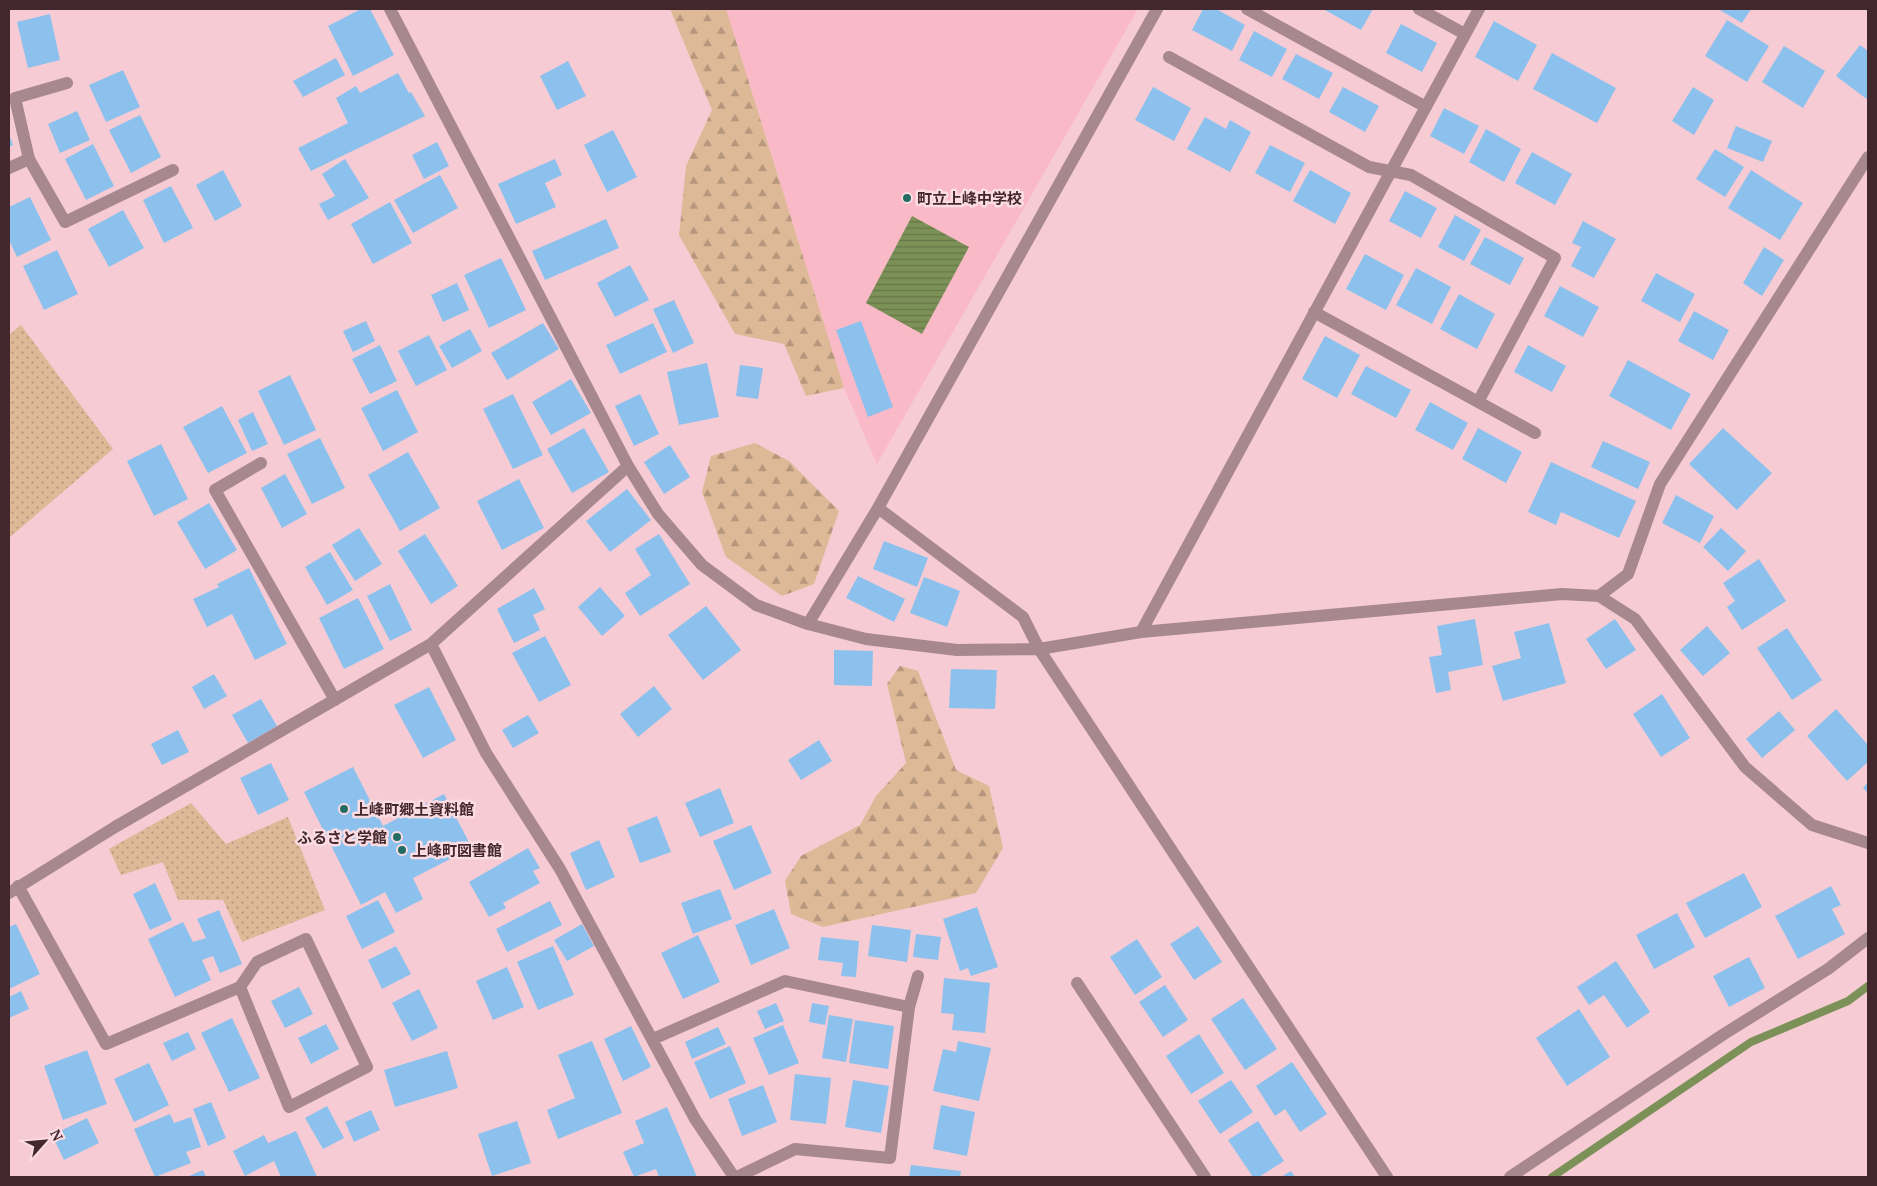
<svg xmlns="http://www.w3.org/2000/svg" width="1877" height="1186" font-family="'PT Serif','Noto Sans JP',serif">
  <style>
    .built { fill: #f9b9c6 }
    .grass { fill: url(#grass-dots) }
    .forest { fill: url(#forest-firs) }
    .water { fill: url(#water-rules) }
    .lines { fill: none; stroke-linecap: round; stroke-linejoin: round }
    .stream { stroke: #7b9157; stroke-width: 8 }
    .building { fill: #8cc1ee }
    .street { stroke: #a7888e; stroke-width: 12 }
    .poi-dot { fill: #226c64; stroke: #fbdce2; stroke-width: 2 }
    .labels { text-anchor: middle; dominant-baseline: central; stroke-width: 5; stroke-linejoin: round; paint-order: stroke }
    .poi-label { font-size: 15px; font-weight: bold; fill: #42272d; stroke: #fbdce2; text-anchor: start }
  </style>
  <defs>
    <pattern id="grass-dots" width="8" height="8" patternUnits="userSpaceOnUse" patternTransform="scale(1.25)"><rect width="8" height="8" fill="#deb997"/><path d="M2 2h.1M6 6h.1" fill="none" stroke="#b6967c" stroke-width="1.8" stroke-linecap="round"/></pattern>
    <pattern id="forest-firs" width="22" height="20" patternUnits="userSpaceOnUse" patternTransform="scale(1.25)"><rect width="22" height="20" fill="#deb997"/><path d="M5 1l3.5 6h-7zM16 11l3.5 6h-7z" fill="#b6967c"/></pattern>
    <pattern id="water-rules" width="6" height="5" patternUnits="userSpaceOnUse" patternTransform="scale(1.25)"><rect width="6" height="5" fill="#7b9157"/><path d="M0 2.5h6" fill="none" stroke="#667648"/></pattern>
  </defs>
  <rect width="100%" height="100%" fill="#f7cbd3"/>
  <!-- built -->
  <path class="built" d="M 726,9 L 1138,9 L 877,464 L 844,388 Z"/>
  <!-- grass -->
  <path class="grass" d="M 21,325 L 113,449 L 9,538 L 9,335 Z
    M 191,803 L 226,844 L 288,817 L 325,910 L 242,942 L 223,900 L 178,900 L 163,862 L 121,875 L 109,849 Z"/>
  <!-- forest -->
  <path class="forest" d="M 670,9 L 726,9 L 844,388 L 806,396 L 784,344 L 735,334 L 679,235 L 686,166 L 712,110 Z
    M 755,443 L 789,461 L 839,511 L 814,584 L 782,596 L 726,557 L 702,492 L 711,456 Z
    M 900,666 L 918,671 L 956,770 L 989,786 L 1003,848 L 976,893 L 823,927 L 791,914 L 785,881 L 801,856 L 860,825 L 876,796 L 906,763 L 887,684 Z"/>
  <!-- water -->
  <path class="water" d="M 912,216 L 969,247 L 922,334 L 866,303 Z"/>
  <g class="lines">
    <!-- stream -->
    <path class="stream" d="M 1552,1177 L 1751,1042 L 1848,1001 L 1868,986"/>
  </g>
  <!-- building -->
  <path class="building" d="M 361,9 L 370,9 L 394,55 L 353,76 L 328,26 Z
    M 1203,9 L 1216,9 L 1245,25 L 1232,51 L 1192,30 Z
    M 1323,9 L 1373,9 L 1361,30 Z
    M 1718,9 L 1751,9 L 1742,23 Z
    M 50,14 L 60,60 L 28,68 L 17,22 Z
    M 1727,20 L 1769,46 L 1747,82 L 1705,56 Z
    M 1494,21 L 1537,45 L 1518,81 L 1475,57 Z
    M 1401,24 L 1437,43 L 1422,72 L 1386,53 Z
    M 1254,31 L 1287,49 L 1272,77 L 1239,60 Z
    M 1860,45 L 1868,51 L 1868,100 L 1836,76 Z
    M 1784,46 L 1825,71 L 1803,108 L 1762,82 Z
    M 1552,53 L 1616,88 L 1597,123 L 1533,89 Z
    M 1296,54 L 1333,73 L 1319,99 L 1282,79 Z
    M 336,58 L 345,75 L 303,97 L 293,81 Z
    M 568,61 L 586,96 L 557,110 L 540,76 Z
    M 123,70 L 140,107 L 106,122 L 89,85 Z
    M 398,73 L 409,93 L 411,92 L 425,116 L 311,171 L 298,148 L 348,123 L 336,98 L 356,86 L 360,93 Z
    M 1153,87 L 1191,108 L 1174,141 L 1135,120 Z
    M 1343,87 L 1379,106 L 1365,132 L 1329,112 Z
    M 1693,87 L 1714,100 L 1694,135 L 1672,121 Z
    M 1444,108 L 1479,126 L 1464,154 L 1430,136 Z
    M 77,111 L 90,140 L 60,153 L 48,124 Z
    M 140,115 L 161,157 L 131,173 L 109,130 Z
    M 1205,117 L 1226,129 L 1230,120 L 1251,132 L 1230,172 L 1187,149 Z
    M 1736,126 L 1772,141 L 1763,162 L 1727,148 Z
    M 1486,129 L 1521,149 L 1504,182 L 1469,162 Z
    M 613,130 L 637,177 L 607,192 L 584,145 Z
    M 9,134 L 13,145 L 9,147 Z
    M 437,142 L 449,166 L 424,179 L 412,155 Z
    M 93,144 L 114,186 L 86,200 L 65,159 Z
    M 1270,145 L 1305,163 L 1290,192 L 1255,173 Z
    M 1715,149 L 1744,167 L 1725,197 L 1696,179 Z
    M 1532,152 L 1572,174 L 1555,205 L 1515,183 Z
    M 345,159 L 369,198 L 328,220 L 319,204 L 335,196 L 322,174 Z
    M 555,159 L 562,175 L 545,183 L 556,207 L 516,224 L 498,184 Z
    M 223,170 L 242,206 L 215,221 L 196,185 Z
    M 1310,170 L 1351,193 L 1335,224 L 1293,201 Z
    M 1751,170 L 1803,203 L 1780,240 L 1728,208 Z
    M 440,175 L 458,208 L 413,233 L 394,200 Z
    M 171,186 L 193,228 L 164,243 L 143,200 Z
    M 1405,191 L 1437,208 L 1421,238 L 1389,221 Z
    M 30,197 L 51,240 L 17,257 L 9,240 L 9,207 Z
    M 390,202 L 412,243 L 373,264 L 351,224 Z
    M 123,210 L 144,248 L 109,267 L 88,229 Z
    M 1455,215 L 1481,230 L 1464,261 L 1438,247 Z
    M 606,219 L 619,248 L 545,280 L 532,251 Z
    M 1583,221 L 1616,239 L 1594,278 L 1571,266 L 1581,247 L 1572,243 Z
    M 1485,237 L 1524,258 L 1510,285 L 1470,264 Z
    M 1764,247 L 1784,260 L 1762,296 L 1743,283 Z
    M 57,250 L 78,294 L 44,310 L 23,266 Z
    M 1365,254 L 1404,275 L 1386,310 L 1346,289 Z
    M 501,258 L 526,310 L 489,328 L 464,275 Z
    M 630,265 L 649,300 L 615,317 L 597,283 Z
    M 1416,268 L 1451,287 L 1432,324 L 1396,305 Z
    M 1656,273 L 1695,294 L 1680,322 L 1641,301 Z
    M 457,283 L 469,310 L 443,322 L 431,295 Z
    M 1560,286 L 1599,307 L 1583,337 L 1544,316 Z
    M 1459,294 L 1495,314 L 1477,349 L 1440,329 Z
    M 674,300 L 694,343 L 673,353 L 653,309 Z
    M 1694,311 L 1729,330 L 1713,360 L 1678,341 Z
    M 366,321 L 375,341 L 353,352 L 343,331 Z
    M 861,321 L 893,407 L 868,417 L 836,330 Z
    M 543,323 L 559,349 L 507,380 L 491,353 Z
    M 653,323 L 667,352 L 620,374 L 606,345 Z
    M 470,329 L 482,351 L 452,368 L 439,346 Z
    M 429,335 L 447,370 L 416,386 L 398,351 Z
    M 1325,336 L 1360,355 L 1337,398 L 1302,379 Z
    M 380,345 L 397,381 L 370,394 L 352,359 Z
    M 1528,345 L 1566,366 L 1552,392 L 1514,372 Z
    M 1628,360 L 1691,394 L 1671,430 L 1609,396 Z
    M 707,363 L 719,417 L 679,425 L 667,372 Z
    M 740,365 L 763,368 L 758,399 L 736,396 Z
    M 1366,366 L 1411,390 L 1396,418 L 1351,394 Z
    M 290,375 L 316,430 L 284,445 L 258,391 Z
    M 571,379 L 591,413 L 551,435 L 532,402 Z
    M 397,390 L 418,432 L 383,451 L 361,408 Z
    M 513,394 L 543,455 L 513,469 L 483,409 Z
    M 640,394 L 659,434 L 634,446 L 615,406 Z
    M 1430,402 L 1468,423 L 1453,450 L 1415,430 Z
    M 222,406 L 247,453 L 208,473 L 183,427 Z
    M 253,412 L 268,444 L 252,451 L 238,420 Z
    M 584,428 L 609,472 L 572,493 L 547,449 Z
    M 1478,428 L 1522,452 L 1506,483 L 1462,459 Z
    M 1723,428 L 1772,473 L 1737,510 L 1689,464 Z
    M 320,438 L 345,488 L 312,504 L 287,454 Z
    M 1603,441 L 1650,462 L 1638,489 L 1591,467 Z
    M 161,444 L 188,499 L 154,516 L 127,461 Z
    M 670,445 L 690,477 L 664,494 L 644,462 Z
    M 408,452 L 440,508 L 400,531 L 368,475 Z
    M 1551,462 L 1636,501 L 1619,538 L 1561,512 L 1556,525 L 1528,512 Z
    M 285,474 L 307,514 L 282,528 L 261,488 Z
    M 519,479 L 544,528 L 502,550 L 477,501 Z
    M 627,489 L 651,520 L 610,552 L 586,521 Z
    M 1676,495 L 1714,516 L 1700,543 L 1662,523 Z
    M 209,503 L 237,550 L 205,569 L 177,522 Z
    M 359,528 L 382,564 L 355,581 L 332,545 Z
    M 1721,528 L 1746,551 L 1728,571 L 1703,547 Z
    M 425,534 L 458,586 L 431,604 L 398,551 Z
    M 659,534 L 690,584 L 640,616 L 625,593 L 651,575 L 635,549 Z
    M 884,541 L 928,558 L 917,587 L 873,569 Z
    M 330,552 L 353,590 L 327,605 L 305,567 Z
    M 1759,559 L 1786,601 L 1742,630 L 1727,607 L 1735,601 L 1723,583 Z
    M 249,568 L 287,644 L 255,660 L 232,614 L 207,627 L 193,599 L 219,587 L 217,584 Z
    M 858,576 L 905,599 L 894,622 L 846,598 Z
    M 924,577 L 960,591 L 947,627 L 910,613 Z
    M 390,584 L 412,630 L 390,641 L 367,596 Z
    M 600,587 L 625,616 L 602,636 L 578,607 Z
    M 534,588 L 545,609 L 533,615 L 540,630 L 514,643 L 497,609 Z
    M 358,598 L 384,649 L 344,669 L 319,618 Z
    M 706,606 L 741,650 L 703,680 L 668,635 Z
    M 1475,619 L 1483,665 L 1448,672 L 1451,690 L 1436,693 L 1429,657 L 1442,655 L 1437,626 Z
    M 1615,619 L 1636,650 L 1606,669 L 1586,639 Z
    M 1549,623 L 1566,683 L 1503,701 L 1492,666 L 1521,658 L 1514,632 Z
    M 1707,626 L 1730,653 L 1703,676 L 1680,650 Z
    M 1787,628 L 1822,680 L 1792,700 L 1757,648 Z
    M 545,636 L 571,685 L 539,702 L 512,653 Z
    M 834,650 L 873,651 L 872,686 L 834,685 Z
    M 951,669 L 997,670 L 995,709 L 949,708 Z
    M 214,674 L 227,696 L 204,709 L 192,687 Z
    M 654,686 L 672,709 L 638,737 L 620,714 Z
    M 429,687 L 456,740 L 423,758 L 394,705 Z
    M 1662,694 L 1690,738 L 1661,757 L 1633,714 Z
    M 261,699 L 277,726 L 248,743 L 232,715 Z
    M 1836,709 L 1868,745 L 1868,762 L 1847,781 L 1807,736 Z
    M 1779,711 L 1795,730 L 1762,758 L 1746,739 Z
    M 528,715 L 539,733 L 513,748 L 502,730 Z
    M 178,730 L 189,752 L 162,765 L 151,744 Z
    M 819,740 L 832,761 L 801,780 L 788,760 Z
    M 271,763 L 289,800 L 258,815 L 240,778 Z
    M 353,767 L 383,826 L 444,794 L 472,848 L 413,878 L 423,899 L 396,913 L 385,892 L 361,905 L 304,792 Z
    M 1868,782 L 1868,793 L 1863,788 Z
    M 720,788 L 734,823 L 700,837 L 685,803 Z
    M 657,816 L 671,852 L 640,863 L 627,828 Z
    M 751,825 L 772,873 L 734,890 L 713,841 Z
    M 599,840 L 615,877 L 586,890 L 570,853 Z
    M 528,848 L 540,868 L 533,871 L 540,883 L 503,903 L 506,908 L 489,917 L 469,882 Z
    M 1744,873 L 1762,907 L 1705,938 L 1686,903 Z
    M 155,883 L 172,920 L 150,930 L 133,894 Z
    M 1831,886 L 1841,905 L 1832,909 L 1845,934 L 1798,959 L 1775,916 Z
    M 720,889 L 732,919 L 693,934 L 681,903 Z
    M 378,900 L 395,932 L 362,949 L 346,916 Z
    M 550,901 L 562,925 L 507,952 L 496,929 Z
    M 977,907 L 998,967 L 971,976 L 968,968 L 960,971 L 943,919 Z
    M 774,909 L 790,948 L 751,965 L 735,925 Z
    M 219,910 L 242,964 L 220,973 L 213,956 L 202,960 L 211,980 L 175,997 L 148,939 L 183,922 L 193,942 L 206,938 L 197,919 Z
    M 1677,913 L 1695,947 L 1654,969 L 1636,935 Z
    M 16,924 L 40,974 L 9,989 L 9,927 Z
    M 582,924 L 594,946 L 567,961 L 554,940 Z
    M 872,925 L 911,930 L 907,962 L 868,956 Z
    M 1198,926 L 1222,962 L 1194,980 L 1170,944 Z
    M 916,934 L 941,937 L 938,960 L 913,957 Z
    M 698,935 L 720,982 L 683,999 L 661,953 Z
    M 821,937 L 859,941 L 856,977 L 841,976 L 843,963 L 818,960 Z
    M 1137,939 L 1162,977 L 1135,995 L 1110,957 Z
    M 396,946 L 411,974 L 382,989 L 368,960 Z
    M 553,946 L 574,995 L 538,1010 L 517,962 Z
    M 1749,957 L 1765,988 L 1729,1007 L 1713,976 Z
    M 1616,961 L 1650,1012 L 1627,1028 L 1604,995 L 1589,1005 L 1577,987 Z
    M 507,967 L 524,1007 L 493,1020 L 476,981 Z
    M 944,978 L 990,983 L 985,1033 L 952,1030 L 954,1014 L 941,1013 Z
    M 1165,985 L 1188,1020 L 1163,1037 L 1139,1002 Z
    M 299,987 L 313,1014 L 285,1028 L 271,1001 Z
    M 419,989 L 438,1028 L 412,1041 L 392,1003 Z
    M 21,991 L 29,1009 L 9,1018 L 9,997 Z
    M 1243,998 L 1277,1049 L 1245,1070 L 1211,1019 Z
    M 776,1003 L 784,1021 L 765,1029 L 757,1011 Z
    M 812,1003 L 829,1006 L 825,1025 L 809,1022 Z
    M 1579,1009 L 1610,1057 L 1567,1086 L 1536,1038 Z
    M 829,1015 L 853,1019 L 846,1062 L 822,1058 Z
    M 232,1018 L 260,1078 L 229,1092 L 201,1033 Z
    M 855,1020 L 894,1026 L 888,1069 L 849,1063 Z
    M 326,1024 L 339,1049 L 311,1064 L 298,1038 Z
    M 783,1025 L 799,1063 L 769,1075 L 753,1038 Z
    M 631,1026 L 651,1067 L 623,1081 L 604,1039 Z
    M 718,1027 L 726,1044 L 692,1059 L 685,1042 Z
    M 188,1032 L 196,1049 L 172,1061 L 163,1043 Z
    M 1199,1034 L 1224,1073 L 1191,1094 L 1166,1056 Z
    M 592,1041 L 622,1113 L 558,1139 L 547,1110 L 575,1098 L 558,1055 Z
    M 958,1041 L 991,1048 L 979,1101 L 933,1091 L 943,1049 L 956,1052 Z
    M 730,1046 L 746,1083 L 710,1099 L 694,1062 Z
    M 87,1050 L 107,1104 L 63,1120 L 44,1066 Z
    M 447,1051 L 458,1088 L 395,1107 L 384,1070 Z
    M 1292,1062 L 1327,1114 L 1300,1132 L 1285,1109 L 1275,1116 L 1256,1086 Z
    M 149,1063 L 169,1105 L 134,1122 L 114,1079 Z
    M 795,1074 L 831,1078 L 826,1124 L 790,1120 Z
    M 853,1080 L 889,1086 L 881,1133 L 845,1127 Z
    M 1231,1080 L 1253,1112 L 1220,1134 L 1198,1101 Z
    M 763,1085 L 777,1122 L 742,1136 L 728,1099 Z
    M 211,1102 L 226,1138 L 208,1146 L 193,1109 Z
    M 941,1105 L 975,1112 L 967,1156 L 933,1149 Z
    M 327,1106 L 344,1138 L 323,1149 L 305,1118 Z
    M 667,1107 L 697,1177 L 659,1177 L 656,1169 L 634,1177 L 623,1152 L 644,1143 L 635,1121 Z
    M 371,1110 L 380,1130 L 354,1142 L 345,1122 Z
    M 170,1114 L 174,1123 L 191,1117 L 201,1147 L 186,1152 L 191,1163 L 155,1177 L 134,1129 Z
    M 87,1118 L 99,1143 L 64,1160 L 52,1135 Z
    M 517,1121 L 531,1163 L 492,1176 L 478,1134 Z
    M 1258,1121 L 1284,1161 L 1259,1177 L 1253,1177 L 1228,1140 Z
    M 296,1131 L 317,1177 L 281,1177 L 274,1161 L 245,1176 L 233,1151 L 264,1135 L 268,1143 Z
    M 911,1165 L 961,1171 L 960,1177 L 909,1177 Z
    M 203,1170 L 206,1177 L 187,1177 L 198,1172 Z
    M 1291,1171 L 1295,1177 L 1281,1177 Z"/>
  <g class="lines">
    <!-- street -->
    <path class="street" d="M 390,9 L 628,466 L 658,514 L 702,565 L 756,605 L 808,624 L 866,639 L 957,650 L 1039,649 L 1141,632 L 1562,594 L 1599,596 L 1635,619 L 1745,767 L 1812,825 L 1868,843
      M 1247,9 L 1426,107
      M 1419,9 L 1465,34
      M 1169,57 L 1369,167 L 1411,175 L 1555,258 L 1478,402
      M 67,83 L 15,98 L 29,159 L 65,222 L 173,170
      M 9,168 L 29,159
      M 1314,312 L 1535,433
      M 261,463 L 215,490 L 335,700
      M 878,508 L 1023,617 L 1039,649 L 1387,1177
      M 1599,596 L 1628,574 L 1660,484 L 1868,157
      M 808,624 L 878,508 L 1157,9
      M 1141,632 L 1479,9
      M 431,644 L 486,753 L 560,869 L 695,1119 L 734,1177
      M 18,886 L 106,1044 L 240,987 L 257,962 L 306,939 L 367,1067 L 289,1107 L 240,987
      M 9,893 L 115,827 L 431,644 L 628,466
      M 1077,983 L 1205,1177
      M 653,1039 L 785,981 L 909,1007
      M 737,1177 L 795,1149 L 890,1158 L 909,1007 L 918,976
      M 1510,1177 L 1724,1034 L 1828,969 L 1868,938"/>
  </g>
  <!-- markers -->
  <g class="poi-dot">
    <circle cx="907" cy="198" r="5"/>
    <circle cx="344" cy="809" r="5"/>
    <circle cx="397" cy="837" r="5"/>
    <circle cx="402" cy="850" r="5"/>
  </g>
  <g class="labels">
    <!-- poi labels -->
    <g class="poi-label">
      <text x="917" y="198">町立上峰中学校</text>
      <text x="354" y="809">上峰町郷土資料館</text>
      <text x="387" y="837" text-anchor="end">ふるさと学館</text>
      <text x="412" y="850">上峰町図書館</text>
    </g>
  </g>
  <!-- border -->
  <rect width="1877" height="1186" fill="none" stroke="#42272d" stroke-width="20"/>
  <!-- north arrow -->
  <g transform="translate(45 1141) rotate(63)" stroke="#fbdce2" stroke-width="4" paint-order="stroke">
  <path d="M0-4L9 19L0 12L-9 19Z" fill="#42272d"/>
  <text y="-8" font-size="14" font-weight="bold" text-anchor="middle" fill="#42272d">N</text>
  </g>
</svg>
